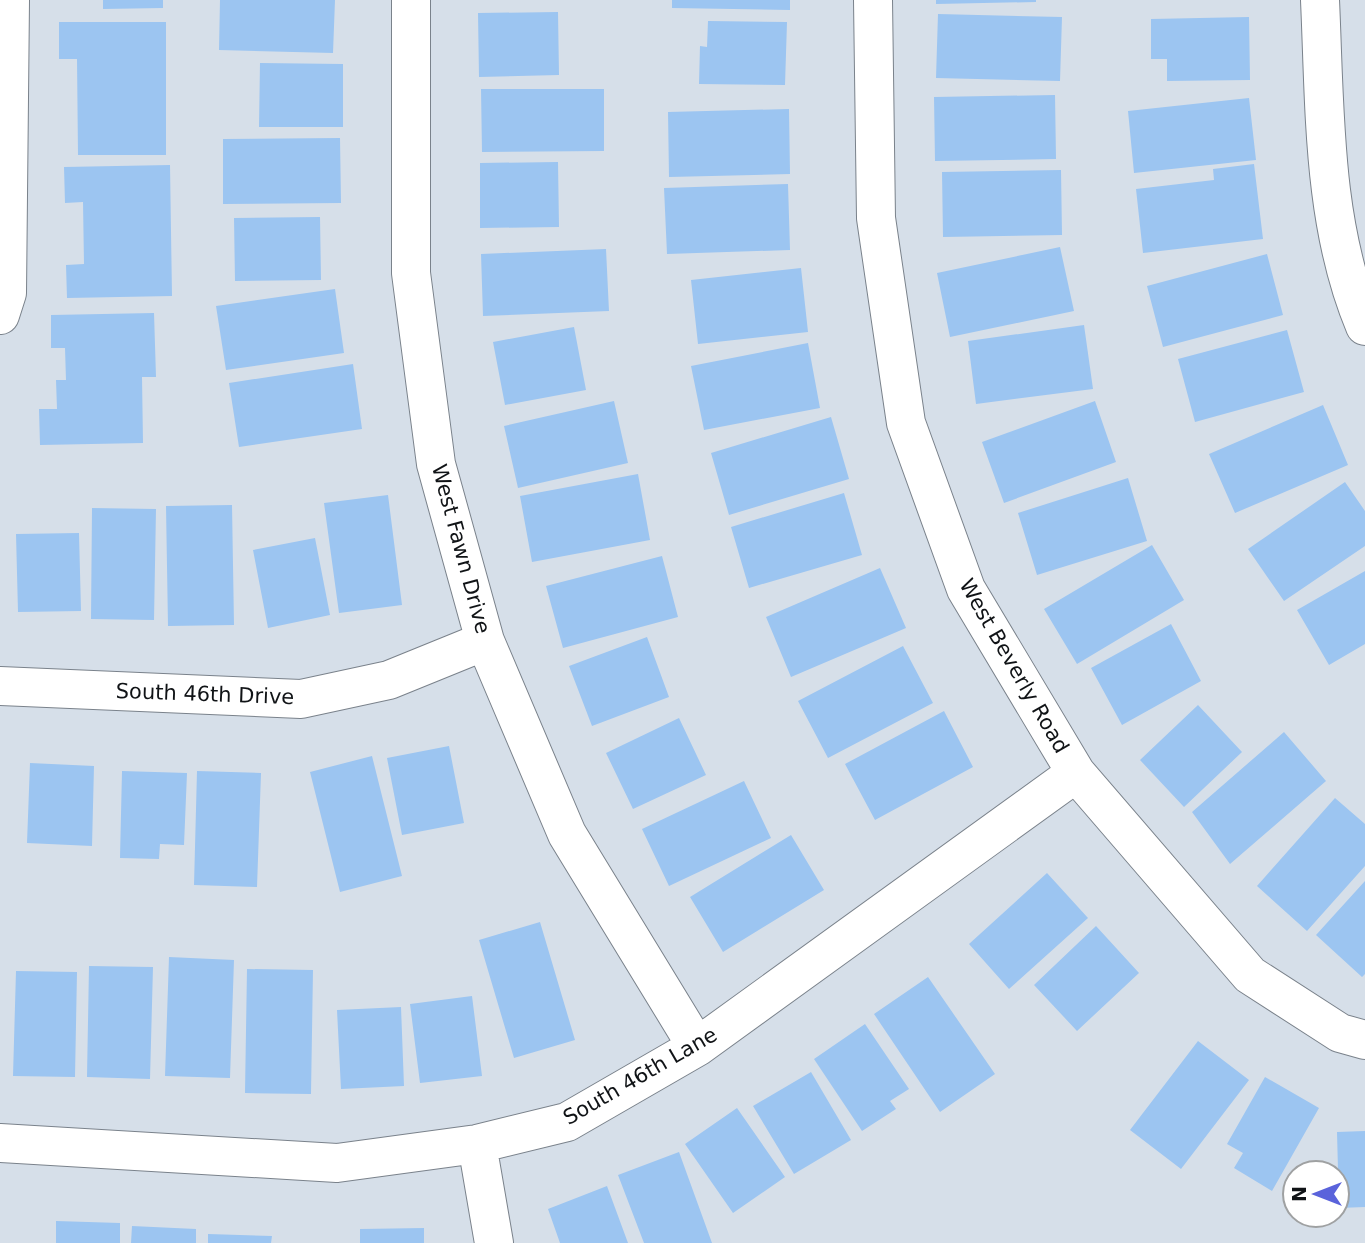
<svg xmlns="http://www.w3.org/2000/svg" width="1365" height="1243" font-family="'DejaVu Sans',sans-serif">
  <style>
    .building { fill: #9cc5f1 }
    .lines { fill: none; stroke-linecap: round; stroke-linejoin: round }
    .minor-casing { stroke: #7a828b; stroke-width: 40 }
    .minor { stroke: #fff; stroke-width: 38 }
    .labels { text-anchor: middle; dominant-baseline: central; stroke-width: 6; stroke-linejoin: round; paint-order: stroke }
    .street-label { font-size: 21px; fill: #101316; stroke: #fff }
  </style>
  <rect width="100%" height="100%" fill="#d6dfe9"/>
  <!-- building -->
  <path class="building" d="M 103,0 L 163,0 L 163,8 L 103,9 Z
    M 220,0 L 335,0 L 333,53 L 219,50 Z
    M 672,0 L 790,0 L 790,10 L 672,8 Z
    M 936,0 L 1036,0 L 1036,2 L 936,4 Z
    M 558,12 L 559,75 L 479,77 L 478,13 Z
    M 938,14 L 1062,17 L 1060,81 L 936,78 Z
    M 1249,17 L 1250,80 L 1167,81 L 1167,59 L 1151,59 L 1151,19 Z
    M 708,21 L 787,22 L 785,85 L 699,84 L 700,46 L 707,47 Z
    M 59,22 L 166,22 L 166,155 L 78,155 L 77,59 L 59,59 Z
    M 260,63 L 343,64 L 343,127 L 259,127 Z
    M 481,89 L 604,89 L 604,151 L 482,152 Z
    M 1055,95 L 1056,159 L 935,161 L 934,97 Z
    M 1249,98 L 1256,160 L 1134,173 L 1128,111 Z
    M 789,109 L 790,174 L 669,177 L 668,112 Z
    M 340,138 L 341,203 L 223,204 L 223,139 Z
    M 558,162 L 559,227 L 480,228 L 480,163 Z
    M 1254,164 L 1263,239 L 1143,253 L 1136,189 L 1214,180 L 1213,169 Z
    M 170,165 L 172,296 L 67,298 L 66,265 L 84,264 L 83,202 L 65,203 L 64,167 Z
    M 1061,170 L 1062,235 L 943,237 L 942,172 Z
    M 788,184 L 790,250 L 667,254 L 664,188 Z
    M 320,217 L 321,280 L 235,281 L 234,218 Z
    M 1060,247 L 1074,311 L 950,337 L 937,273 Z
    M 606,249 L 609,311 L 483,316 L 481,254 Z
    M 1267,254 L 1283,315 L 1163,347 L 1147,286 Z
    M 801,268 L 808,332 L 698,344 L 691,280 Z
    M 335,289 L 344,353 L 226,370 L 216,306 Z
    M 154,313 L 156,377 L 142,377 L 143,443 L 40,445 L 39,409 L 57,409 L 56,380 L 66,380 L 65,348 L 51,348 L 51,315 Z
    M 1084,325 L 1093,389 L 976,404 L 968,341 Z
    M 574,327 L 586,390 L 505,405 L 493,342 Z
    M 1287,330 L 1304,392 L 1195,422 L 1178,359 Z
    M 808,343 L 820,408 L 704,430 L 691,366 Z
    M 353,364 L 362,429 L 239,447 L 229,383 Z
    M 614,401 L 628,463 L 518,488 L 504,426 Z
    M 1095,401 L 1116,462 L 1004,503 L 982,442 Z
    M 1323,405 L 1348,465 L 1235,513 L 1209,454 Z
    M 831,417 L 849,479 L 729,515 L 711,453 Z
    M 638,474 L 650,540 L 532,562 L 520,496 Z
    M 1128,478 L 1147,541 L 1037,575 L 1018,513 Z
    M 1345,482 L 1365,511 L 1365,546 L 1284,601 L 1248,549 Z
    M 844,493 L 862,555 L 749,588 L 731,527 Z
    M 388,495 L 402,605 L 339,613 L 324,503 Z
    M 232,505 L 234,625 L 168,626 L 166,506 Z
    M 92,508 L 156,509 L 154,620 L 91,619 Z
    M 79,533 L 81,611 L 18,612 L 16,534 Z
    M 315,538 L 330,615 L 268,628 L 253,550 Z
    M 1152,545 L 1184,600 L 1077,664 L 1044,609 Z
    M 662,556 L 678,617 L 563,648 L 546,586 Z
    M 880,568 L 906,628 L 791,677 L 766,617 Z
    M 1365,571 L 1365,644 L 1329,665 L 1297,610 Z
    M 1171,624 L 1201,681 L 1122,725 L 1091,668 Z
    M 647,637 L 669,697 L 592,726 L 569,666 Z
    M 903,646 L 933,703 L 828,758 L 798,701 Z
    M 1198,705 L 1242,752 L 1184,807 L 1140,760 Z
    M 944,711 L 973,767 L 875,820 L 845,764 Z
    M 679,718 L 706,775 L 633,809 L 606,753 Z
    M 1284,732 L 1326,781 L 1230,864 L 1192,812 Z
    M 449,746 L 464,823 L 402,835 L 387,758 Z
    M 372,756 L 402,876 L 340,892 L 310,772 Z
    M 30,763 L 94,766 L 92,846 L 27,843 Z
    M 122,771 L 187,773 L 184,845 L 160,844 L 159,859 L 120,858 Z
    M 197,771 L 261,773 L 257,887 L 194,885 Z
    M 744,781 L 771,838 L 669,886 L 642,829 Z
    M 1335,798 L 1365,824 L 1365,866 L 1307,931 L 1257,886 Z
    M 791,835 L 824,890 L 723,952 L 690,897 Z
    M 1047,873 L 1088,918 L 1009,989 L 969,944 Z
    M 1365,881 L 1365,974 L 1362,977 L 1316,935 Z
    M 540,922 L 575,1040 L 514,1058 L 479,940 Z
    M 1096,926 L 1139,973 L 1077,1031 L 1034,985 Z
    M 169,957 L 234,960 L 230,1078 L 165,1076 Z
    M 89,966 L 153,967 L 150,1079 L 87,1077 Z
    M 247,969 L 313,970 L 311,1094 L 245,1093 Z
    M 16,971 L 77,972 L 75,1077 L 13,1076 Z
    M 928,977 L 995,1074 L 940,1112 L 874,1014 Z
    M 472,996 L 482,1076 L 420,1083 L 410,1004 Z
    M 401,1007 L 404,1086 L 341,1089 L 337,1010 Z
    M 865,1024 L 909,1089 L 890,1101 L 896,1109 L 862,1131 L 814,1059 Z
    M 1198,1041 L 1249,1080 L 1181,1169 L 1130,1130 Z
    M 811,1072 L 851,1140 L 794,1174 L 753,1106 Z
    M 1265,1077 L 1319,1108 L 1272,1191 L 1234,1168 L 1243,1153 L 1227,1144 Z
    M 737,1108 L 785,1177 L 733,1213 L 685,1144 Z
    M 1365,1131 L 1365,1207 L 1339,1208 L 1337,1132 Z
    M 679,1152 L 712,1243 L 644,1243 L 618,1175 Z
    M 607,1186 L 628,1243 L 560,1243 L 548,1209 Z
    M 56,1221 L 120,1223 L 120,1243 L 56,1243 Z
    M 132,1226 L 196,1229 L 196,1243 L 131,1243 Z
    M 424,1228 L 424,1243 L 360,1243 L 360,1229 Z
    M 208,1234 L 272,1236 L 271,1243 L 208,1243 Z"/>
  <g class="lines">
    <defs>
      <path id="minor" d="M 411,0 L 411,273 L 436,464 L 485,641 L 567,834 L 697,1047
        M 873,0 L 876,218 L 906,423 L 966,589 L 1076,773 L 1250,975 L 1340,1033 L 1365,1040
        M 1320,0 C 1325,108 1322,224 1365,326
        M 0,315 L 7,293 L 10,0
        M 0,686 L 301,699 L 389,680 L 485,641
        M 0,1143 L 337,1163 L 477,1144 L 567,1122 L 697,1047 L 1076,773
        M 477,1144 L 494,1243"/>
    </defs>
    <!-- minor casing -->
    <use href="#minor" class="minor-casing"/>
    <!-- minor -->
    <use href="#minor" class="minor"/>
  </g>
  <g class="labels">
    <!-- street labels -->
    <g class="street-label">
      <text transform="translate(461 549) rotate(75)">West Fawn Drive</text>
      <text transform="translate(1014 666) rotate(60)">West Beverly Road</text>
      <text transform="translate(205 694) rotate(2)">South 46th Drive</text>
      <text transform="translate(640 1076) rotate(-30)">South 46th Lane</text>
    </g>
  </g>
  <!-- north arrow -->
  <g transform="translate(1316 1194) rotate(270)"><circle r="33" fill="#ffffff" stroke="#9fa1a2" stroke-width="2"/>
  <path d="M0-5L12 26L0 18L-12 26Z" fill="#5a63db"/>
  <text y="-10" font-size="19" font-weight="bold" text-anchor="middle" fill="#101316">N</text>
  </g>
</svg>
